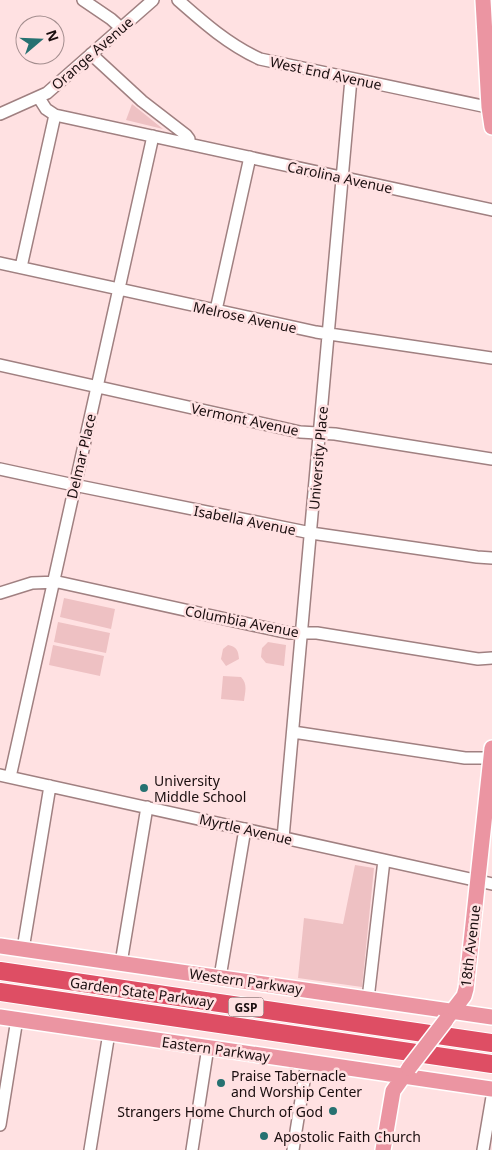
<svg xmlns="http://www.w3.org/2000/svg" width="492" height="1150" font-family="'Noto Sans',sans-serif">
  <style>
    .green { fill: #eec1c3 }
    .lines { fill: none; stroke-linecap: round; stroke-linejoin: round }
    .minor-casing { stroke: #a08081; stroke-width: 14 }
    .major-casing { stroke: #fff; stroke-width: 18 }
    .highway-casing { stroke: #fff; stroke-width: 20 }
    .minor { stroke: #fff; stroke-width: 11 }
    .major { stroke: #eb95a2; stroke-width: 15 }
    .highway { stroke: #de4e64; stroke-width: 18 }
    .major-bridge-casing { stroke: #fff; stroke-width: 18; stroke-linecap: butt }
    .major-bridge { stroke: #eb95a2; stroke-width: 15 }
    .poi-dot { fill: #267171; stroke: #ffe1e2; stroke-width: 2 }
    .labels { text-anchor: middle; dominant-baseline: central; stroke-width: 5; stroke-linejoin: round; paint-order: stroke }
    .shield { fill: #ffe1e2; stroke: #5f4d4e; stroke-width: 1 }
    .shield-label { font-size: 12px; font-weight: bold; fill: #1a0e0f }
    .street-label { font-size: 14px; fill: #1a0e0f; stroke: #ffe1e2 }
    .poi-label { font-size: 14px; fill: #1a0e0f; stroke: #ffe1e2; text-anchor: start }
  </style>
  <rect width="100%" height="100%" fill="#ffe1e2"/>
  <!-- green -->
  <path class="green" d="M 132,104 L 163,129 L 126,120 Z
    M 64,598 L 115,609 L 111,629 L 60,617 Z
    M 58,622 L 110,633 L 106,653 L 54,642 Z
    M 268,642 L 286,645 L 284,666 L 266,663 L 261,657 L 262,648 Z
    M 53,645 L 104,656 L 100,676 L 49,665 Z
    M 228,645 C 237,647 238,650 239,659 L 226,666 L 221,659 L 223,649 Z
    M 223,676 L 241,677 C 248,684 245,692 244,701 L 221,699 Z
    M 355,865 L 374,868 L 362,987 L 298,978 L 304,918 L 343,924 Z"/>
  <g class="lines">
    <defs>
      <path id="minor" d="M 83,0 L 111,19 L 121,28
        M 178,0 C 204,23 229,45 260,59 L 492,108
        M 91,54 L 142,101 L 186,135 L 189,139 L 189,144
        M 39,98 L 46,109 L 55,115 L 492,210
        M 0,114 L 47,93 L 153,0
        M 0,263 L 316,332 L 492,358
        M 21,267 L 55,115
        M 216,310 L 250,157
        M 0,365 L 300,432 L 335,434 L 492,459
        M 0,469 L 74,485 L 311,533 L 477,557 L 492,558
        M 0,593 L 32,583 L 58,582 L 289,633 L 317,633 L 478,659 L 492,658
        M 293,732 L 465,758 L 492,758
        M 0,775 L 492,884
        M 10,777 L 153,136
        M 283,838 L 351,79
        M 23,949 L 50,786
        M 121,963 L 147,807
        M 220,977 L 245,829
        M 368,999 L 384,860
        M 0,1125 L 17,1019
        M 90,1150 L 109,1033
        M 192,1150 L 208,1047
        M 293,1150 L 307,1062
        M 483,1150 L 492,1097"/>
      <path id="major" d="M 483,0 L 489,107 L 492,127
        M 0,946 L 492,1017
        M 0,1017 L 492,1089
        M 447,1018 L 464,996 L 466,989 L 492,748
        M 383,1150 L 393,1091 L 408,1070"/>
      <path id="highway" d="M 0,971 L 492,1043
        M 0,992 L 492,1064"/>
    </defs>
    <!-- minor casing -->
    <use href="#minor" class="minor-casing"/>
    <!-- major casing -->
    <use href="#major" class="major-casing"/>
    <!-- highway casing -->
    <use href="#highway" class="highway-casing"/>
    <!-- minor -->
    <use href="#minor" class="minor"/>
    <!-- major -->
    <use href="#major" class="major"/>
    <!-- highway -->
    <use href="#highway" class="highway"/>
    <defs>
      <path id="major-bridge" d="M 409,1068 L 446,1020"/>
    </defs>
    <!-- major-bridge casing -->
    <use href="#major-bridge" class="major-bridge-casing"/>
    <!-- major-bridge -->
    <use href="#major-bridge" class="major-bridge"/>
  </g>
  <!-- markers -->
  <g class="poi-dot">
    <circle cx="144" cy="788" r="5"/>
    <circle cx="221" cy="1083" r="5"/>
    <circle cx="333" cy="1111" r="5"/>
    <circle cx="264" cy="1136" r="5"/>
  </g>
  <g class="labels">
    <!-- shield labels -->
    <rect class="shield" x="228.5" y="997.5" width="35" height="19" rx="4"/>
    <g class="shield-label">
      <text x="246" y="1007">GSP</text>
    </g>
    <!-- street labels -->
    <g class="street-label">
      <text transform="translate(92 53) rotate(-41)">Orange Avenue</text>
      <text transform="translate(326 73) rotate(12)">West End Avenue</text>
      <text transform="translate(340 177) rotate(12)">Carolina Avenue</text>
      <text transform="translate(245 317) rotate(12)">Melrose Avenue</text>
      <text transform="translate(245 419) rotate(12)">Vermont Avenue</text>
      <text transform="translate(81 456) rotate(-77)">Delmar Place</text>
      <text transform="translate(318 458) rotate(-85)">University Place</text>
      <text transform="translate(245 520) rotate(11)">Isabella Avenue</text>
      <text transform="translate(242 621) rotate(11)">Columbia Avenue</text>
      <text transform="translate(246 829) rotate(13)">Myrtle Avenue</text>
      <text transform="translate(470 946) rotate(-83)">18th Avenue</text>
      <text transform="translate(246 981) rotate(8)">Western Parkway</text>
      <text transform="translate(142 992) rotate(8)">Garden State Parkway</text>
      <text transform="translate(216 1049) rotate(8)">Eastern Parkway</text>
    </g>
    <!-- poi labels -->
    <g class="poi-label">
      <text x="154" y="780">University<tspan x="154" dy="16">Middle School</tspan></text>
      <text x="231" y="1075">Praise Tabernacle<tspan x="231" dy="16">and Worship Center</tspan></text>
      <text x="323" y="1111" text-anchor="end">Strangers Home Church of God</text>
      <text x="274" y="1136">Apostolic Faith Church</text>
    </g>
  </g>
  <!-- north arrow -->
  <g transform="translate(40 40) rotate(71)"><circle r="24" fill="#ffe1e2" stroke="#a38d8e"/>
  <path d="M0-4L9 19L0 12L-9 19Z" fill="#267171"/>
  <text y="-8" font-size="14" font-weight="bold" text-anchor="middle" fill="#1a0e0f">N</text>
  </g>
</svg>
